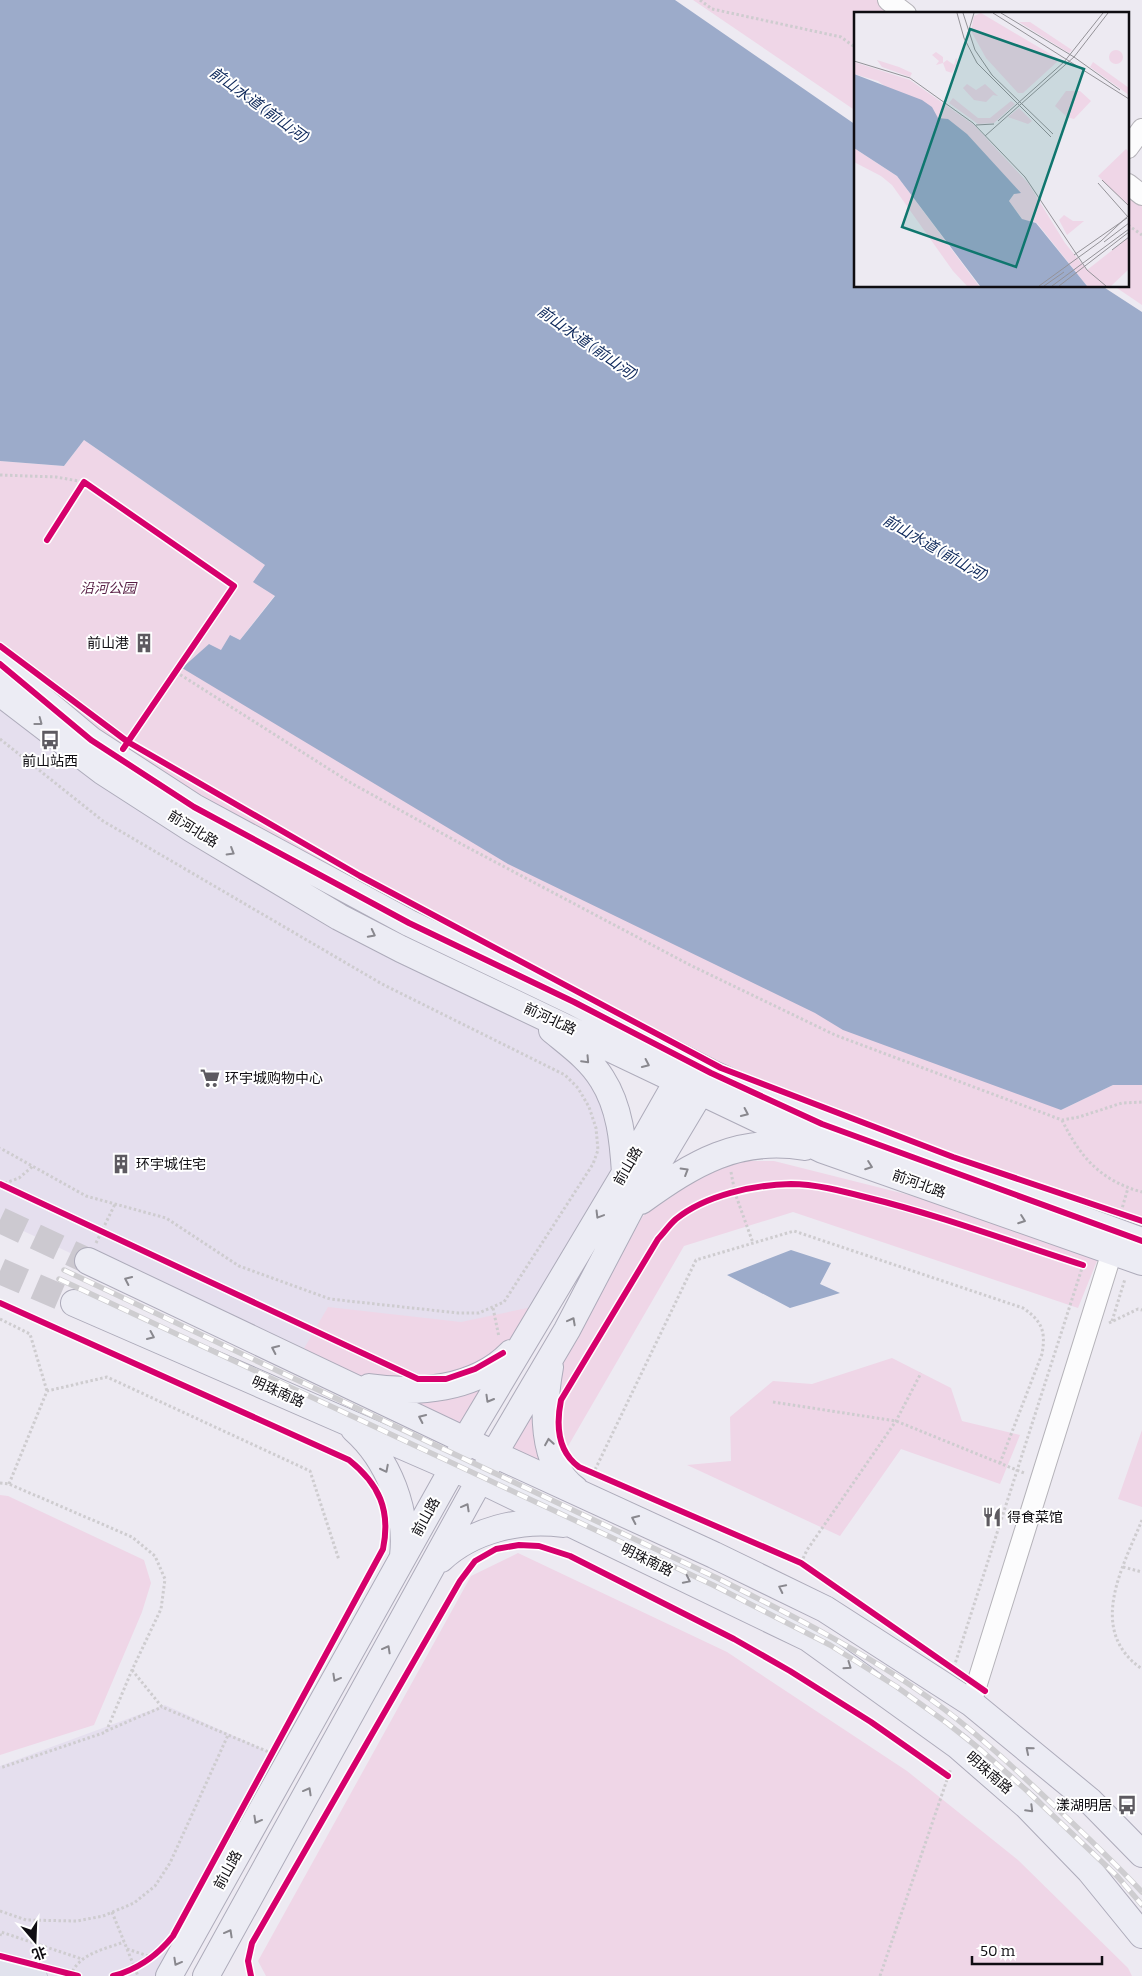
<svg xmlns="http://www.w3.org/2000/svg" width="1142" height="1976" font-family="Bitter,'Noto Sans SC',serif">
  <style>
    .built { fill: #e5dfee }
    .green { fill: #efd6e7 }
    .water { fill: #9cabca }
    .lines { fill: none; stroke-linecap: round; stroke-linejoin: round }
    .major-tunnel { stroke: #ccc9d0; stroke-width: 26; stroke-dasharray: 26 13; stroke-linecap: butt }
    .minor-casing { stroke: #b5b3b9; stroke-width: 22 }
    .major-casing { stroke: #adabba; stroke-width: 28 }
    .highway-casing { stroke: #adabba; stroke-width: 29 }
    .path { stroke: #cecccf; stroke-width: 3; stroke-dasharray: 2.5 2.5; stroke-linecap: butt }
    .minor { stroke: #fcfcfd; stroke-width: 20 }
    .major { stroke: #ececf4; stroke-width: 26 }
    .highway { stroke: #e1e2ed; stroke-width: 28 }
    .rail-casing { stroke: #cecdd0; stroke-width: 5.5 }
    .rail { stroke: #fff; stroke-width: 4; stroke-dasharray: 11; stroke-linecap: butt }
    .cycleway-casing { stroke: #fff; stroke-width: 9 }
    .cycleway { stroke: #d6006c; stroke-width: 6 }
    .oneway { stroke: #89888e }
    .labels { text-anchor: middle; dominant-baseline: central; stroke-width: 4; stroke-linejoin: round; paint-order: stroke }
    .park-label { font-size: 14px; font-style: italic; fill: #581f45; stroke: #fff }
    .poi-label { font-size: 14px; fill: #0f0d12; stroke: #fff; text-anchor: start }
    .street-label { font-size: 14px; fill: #0f0d12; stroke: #fff }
    .water-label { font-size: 15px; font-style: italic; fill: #0b2659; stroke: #fff }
    .inset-road { fill: none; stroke: #949298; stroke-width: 1 }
    .view { fill: #0f766e; fill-opacity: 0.15; stroke: #0f766e; stroke-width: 2.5 }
    .inset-edge { fill: none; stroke: #0f0d12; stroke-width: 2.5 }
  </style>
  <rect width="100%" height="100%" fill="#edeaf2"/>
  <!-- built -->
  <path class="built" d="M 0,689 L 102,772 L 522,1006 L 602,1079 L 624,1173 L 466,1439 L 0,1220 Z
    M 165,1705 L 289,1761 L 168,1976 L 34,1976 L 0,1967 L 0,1766 Z"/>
  <!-- green -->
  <path class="green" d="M 693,0 L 888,0 L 906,14 L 856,14 L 856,111 Z
    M 1128,183 L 1142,192 L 1142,305 L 1114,286 L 1128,286 Z
    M 84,440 L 265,565 L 275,595 L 240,640 L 230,635 L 1061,1110 L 1113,1085 L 1142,1085 L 1142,1243 L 808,1132 L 152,779 L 0,655 L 0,461 L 64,466 Z
    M 734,1161 L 774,1161 L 909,1195 L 1099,1256 L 1078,1308 L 793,1212 L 684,1246 L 556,1467 L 506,1450 L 643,1216 L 702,1176 Z
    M 328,1307 L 461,1322 L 532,1307 L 463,1427 L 302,1352 Z
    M 892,1358 L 951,1388 L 962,1421 L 1020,1435 L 1000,1484 L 901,1449 L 840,1536 L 687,1465 L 731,1461 L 730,1417 L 773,1381 L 812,1384 Z
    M 1142,1430 L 1142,1507 L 1118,1499 Z
    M 0,1495 L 8,1496 L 144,1560 L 151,1583 L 142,1612 L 94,1725 L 0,1755 Z
    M 518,1553 L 727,1652 L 907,1771 L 1018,1860 L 1128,1968 L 1132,1976 L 266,1976 L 258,1961 L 471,1576 Z"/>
  <!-- water -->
  <path class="water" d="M 0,0 L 675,0 L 856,125 L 856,286 L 1102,286 L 1142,312 L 1142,1085 L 1113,1085 L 1061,1110 L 843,1030 L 815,1013 L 508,864 L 182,668 L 209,644 L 221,650 L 230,635 L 240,640 L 275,596 L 253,582 L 265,565 L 84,440 L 64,466 L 0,461 Z
    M 791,1250 L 831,1263 L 820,1284 L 840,1293 L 790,1308 L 727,1275 Z"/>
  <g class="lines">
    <!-- major-tunnel -->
    <path class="major-tunnel" d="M 0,1220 L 88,1261
      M 0,1271 L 74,1303"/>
    <defs>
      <path id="minor" d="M 888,0 L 906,14
        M 1128,148 L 1142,129
        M 1128,184 L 1142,195
        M 971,1703 L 1116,1239"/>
      <path id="major" d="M 0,664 L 91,740 L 194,807 L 409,923 L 574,1002 L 711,1073 L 822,1124 L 1142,1241
        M 0,693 L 102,771 L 192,829 L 339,917 L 401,949 L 823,1150 L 1142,1262
        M 552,1030 C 570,1045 590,1059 602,1079 C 620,1107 623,1141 625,1173
        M 641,1201 C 694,1163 738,1136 805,1147
        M 88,1261 L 494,1454 L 714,1555 L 825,1609 L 971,1703 L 1090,1801 L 1142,1854
        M 74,1303 L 480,1480 L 808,1638 L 958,1746 L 1027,1806 L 1090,1871 L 1142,1935
        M 550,1367 C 543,1405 540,1464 575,1489
        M 369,1387 C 417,1394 475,1390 511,1353
        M 354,1429 C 389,1460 408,1511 403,1556
        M 441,1559 C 472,1530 521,1518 563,1524
        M 169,1976 L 453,1468 L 466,1439 L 625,1173 L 687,1064
        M 206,1976 L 494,1454 L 567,1330 L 631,1208 L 710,1076"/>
      <path id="highway" d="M 0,1967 L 33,1976"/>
    </defs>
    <!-- minor casing -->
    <use href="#minor" class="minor-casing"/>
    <!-- major casing -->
    <use href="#major" class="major-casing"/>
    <!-- highway casing -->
    <use href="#highway" class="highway-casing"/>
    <!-- path -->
    <path class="path" d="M 700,0 L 712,9 L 841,37 L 856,48
      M 1128,225 L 1142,235
      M 0,475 L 56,477 L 84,482
      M 176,672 L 351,783 L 465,846 L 690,965 L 835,1035 L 1062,1120 L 1079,1117 L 1122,1103 L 1142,1102
      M 0,739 L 103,821 L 382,984 L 565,1075 L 578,1088 L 589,1107 L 596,1128 L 598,1150 L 593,1164 L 504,1302 L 479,1313 L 458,1313 L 330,1299 L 239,1266 L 166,1218 L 86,1196 L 0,1148
      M 1062,1120 C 1080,1157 1101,1181 1142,1192
      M 731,1172 L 735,1193 L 753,1243
      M 0,1185 L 19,1178 L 33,1166
      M 1121,1212 L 1128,1188
      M 96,1243 L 115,1204
      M 493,1308 L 499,1337
      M 0,1319 L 30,1334 L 47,1391
      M 1112,1321 L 1125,1279
      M 1109,1323 L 1138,1309 L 1142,1310
      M 773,1402 L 896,1421 L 1024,1473
      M 593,1474 L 696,1260 L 794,1231 L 1023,1308 C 1042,1321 1046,1331 1042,1354 L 1000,1463
      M 0,1483 L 9,1484 L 132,1537 L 155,1556 L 165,1579 L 161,1609 L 132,1670 L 106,1732 L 0,1768
      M 9,1484 L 47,1391 L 107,1377 L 310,1471 L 339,1560
      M 1142,1520 C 1123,1567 1086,1630 1142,1669
      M 801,1563 L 807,1550 L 896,1421 L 921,1373
      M 1123,1567 L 1142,1572
      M 954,1667 L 1083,1265
      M 132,1670 L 162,1707 L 271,1753
      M 106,1731 L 162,1707
      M 0,1911 L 26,1920 L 77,1921 L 103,1916 L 134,1903 L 155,1886 L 170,1863 L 228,1735
      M 112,1912 L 138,1976
      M 0,1936 L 1,1932 L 82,1959
      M 127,1949 L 155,1958
      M 71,1976 C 77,1954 105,1949 124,1942
      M 880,1976 L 951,1768"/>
    <!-- minor -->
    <use href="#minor" class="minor"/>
    <!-- major -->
    <use href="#major" class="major"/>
    <!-- highway -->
    <use href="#highway" class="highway"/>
    <defs>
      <path id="rail" d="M 64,1270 L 717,1578 C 789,1614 863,1651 929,1698 C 971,1728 1009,1763 1047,1799 C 1079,1829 1112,1860 1142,1892
        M 59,1279 L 713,1585 L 830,1645 L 897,1687 L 947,1723 L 981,1750 L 1025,1789 L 1117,1876 L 1142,1905"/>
    </defs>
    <!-- rail casing -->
    <use href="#rail" class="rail-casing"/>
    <!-- rail -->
    <use href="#rail" class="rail"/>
    <defs>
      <path id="cycleway" d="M 47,540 L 84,482 L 234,586 L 123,749
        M 0,646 L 128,742 L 360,876 L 721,1068 L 953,1157 L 1142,1221
        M 0,664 L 91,740 L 194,807 L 409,923 L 574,1002 L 711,1073 L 822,1124 L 1142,1241
        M 0,1184 L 418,1379 L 446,1379 L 475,1369 L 503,1353
        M 0,1303 L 349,1460 C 379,1484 391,1510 383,1549 L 173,1936 C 157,1956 139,1969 113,1976
        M 985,1691 L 801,1563 L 579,1467 C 557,1451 556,1425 561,1400 L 658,1239 C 664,1233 669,1225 676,1219 C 706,1195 753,1185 791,1184 C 815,1184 842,1191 865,1197 C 939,1215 1011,1242 1083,1265
        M 0,1956 L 78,1976
        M 251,1976 L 248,1961 L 252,1943 L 460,1581 L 475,1561 L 496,1549 L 519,1545 L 539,1546 L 570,1556 L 734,1639 L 790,1671 L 871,1722 L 948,1776"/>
    </defs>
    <!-- cycleway casing -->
    <use href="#cycleway" class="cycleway-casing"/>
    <!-- cycleway -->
    <use href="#cycleway" class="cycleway"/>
  </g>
  <!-- one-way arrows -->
  <defs><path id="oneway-chevron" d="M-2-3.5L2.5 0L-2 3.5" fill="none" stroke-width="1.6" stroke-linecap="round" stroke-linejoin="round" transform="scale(1.25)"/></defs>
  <g class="oneway">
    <use href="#oneway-chevron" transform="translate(39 722) rotate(37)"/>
    <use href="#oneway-chevron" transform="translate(231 852) rotate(31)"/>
    <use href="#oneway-chevron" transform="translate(372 934) rotate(27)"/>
    <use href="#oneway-chevron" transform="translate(586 1060) rotate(47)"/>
    <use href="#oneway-chevron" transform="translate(646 1064) rotate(25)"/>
    <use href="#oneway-chevron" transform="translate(745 1113) rotate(25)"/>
    <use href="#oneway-chevron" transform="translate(869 1166) rotate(20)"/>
    <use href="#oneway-chevron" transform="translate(685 1171) rotate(-31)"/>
    <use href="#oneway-chevron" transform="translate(599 1215) rotate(121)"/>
    <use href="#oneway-chevron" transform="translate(1022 1220) rotate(20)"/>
    <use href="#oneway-chevron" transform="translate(128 1280) rotate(-155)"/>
    <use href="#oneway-chevron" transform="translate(572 1321) rotate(-62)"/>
    <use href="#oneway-chevron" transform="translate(151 1336) rotate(24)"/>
    <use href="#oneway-chevron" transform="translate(275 1349) rotate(-155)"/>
    <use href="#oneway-chevron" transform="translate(489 1399) rotate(120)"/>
    <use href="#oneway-chevron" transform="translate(422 1418) rotate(-155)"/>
    <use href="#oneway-chevron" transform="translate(549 1442) rotate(-99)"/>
    <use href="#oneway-chevron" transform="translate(385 1469) rotate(63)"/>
    <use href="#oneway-chevron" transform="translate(466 1507) rotate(-61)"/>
    <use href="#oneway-chevron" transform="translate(635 1519) rotate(-155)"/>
    <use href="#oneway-chevron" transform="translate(687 1580) rotate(26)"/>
    <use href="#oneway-chevron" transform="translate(782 1588) rotate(-154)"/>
    <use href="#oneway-chevron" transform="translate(387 1649) rotate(-61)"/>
    <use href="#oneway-chevron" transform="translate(848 1666) rotate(35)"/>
    <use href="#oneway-chevron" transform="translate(336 1678) rotate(119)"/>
    <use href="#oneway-chevron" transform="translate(1029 1750) rotate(-140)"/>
    <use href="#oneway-chevron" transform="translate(308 1791) rotate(-61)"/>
    <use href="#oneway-chevron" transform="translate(1030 1809) rotate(45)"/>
    <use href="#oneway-chevron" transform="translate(257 1820) rotate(119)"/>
    <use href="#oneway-chevron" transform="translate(229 1933) rotate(-61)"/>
    <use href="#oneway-chevron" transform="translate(177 1962) rotate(119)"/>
  </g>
  <!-- icons -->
  <defs>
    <symbol id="building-bare" viewBox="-9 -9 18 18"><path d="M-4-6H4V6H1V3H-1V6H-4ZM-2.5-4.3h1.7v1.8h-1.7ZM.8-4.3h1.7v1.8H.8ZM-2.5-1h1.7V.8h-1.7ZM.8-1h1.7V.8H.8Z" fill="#5d5a60" stroke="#fff" stroke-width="2.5" paint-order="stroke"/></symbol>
    <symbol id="bus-bare" viewBox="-9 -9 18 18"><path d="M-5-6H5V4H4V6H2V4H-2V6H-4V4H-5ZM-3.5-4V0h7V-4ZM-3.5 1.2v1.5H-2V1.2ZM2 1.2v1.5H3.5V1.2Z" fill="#5d5a60" stroke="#fff" stroke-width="2.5" paint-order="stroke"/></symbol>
    <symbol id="supermarket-bare" viewBox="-9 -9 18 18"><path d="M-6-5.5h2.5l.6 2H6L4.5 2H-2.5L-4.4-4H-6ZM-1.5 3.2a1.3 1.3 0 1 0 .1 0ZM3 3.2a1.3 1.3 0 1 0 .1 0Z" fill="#5d5a60" stroke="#fff" stroke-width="2.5" paint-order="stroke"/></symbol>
    <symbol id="restaurant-bare" viewBox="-9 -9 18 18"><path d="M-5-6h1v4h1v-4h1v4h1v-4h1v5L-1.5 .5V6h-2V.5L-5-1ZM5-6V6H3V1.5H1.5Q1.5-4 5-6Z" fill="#5d5a60" stroke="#fff" stroke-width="2.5" paint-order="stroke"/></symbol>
  </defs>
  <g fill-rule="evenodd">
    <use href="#building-bare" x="130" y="629" width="28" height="28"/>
    <use href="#bus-bare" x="36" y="726" width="28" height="28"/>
    <use href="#supermarket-bare" x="196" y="1064" width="28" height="28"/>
    <use href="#building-bare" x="107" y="1150" width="28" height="28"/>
    <use href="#restaurant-bare" x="978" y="1503" width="28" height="28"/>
    <use href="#bus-bare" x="1113" y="1791" width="28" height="28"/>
  </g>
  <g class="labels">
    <!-- park labels -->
    <g class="park-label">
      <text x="108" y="588">沿河公园</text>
    </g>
    <!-- poi labels -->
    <g class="poi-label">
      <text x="129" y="643" text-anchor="end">前山港</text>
      <text x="50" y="761" text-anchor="middle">前山站西</text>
      <text x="225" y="1078">环宇城购物中心</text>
      <text x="136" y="1164">环宇城住宅</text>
      <text x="1007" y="1517">得食菜馆</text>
      <text x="1112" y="1805" text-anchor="end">漾湖明居</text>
    </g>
    <!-- street labels -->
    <g class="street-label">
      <text transform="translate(193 829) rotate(32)">前河北路</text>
      <text transform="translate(550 1019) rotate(25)">前河北路</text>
      <text transform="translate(628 1166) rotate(-60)">前山路</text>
      <text transform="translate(919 1184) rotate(20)">前河北路</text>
      <text transform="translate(278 1392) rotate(24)">明珠南路</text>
      <text transform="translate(426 1517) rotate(-61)">前山路</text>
      <text transform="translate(647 1560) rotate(26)">明珠南路</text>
      <text transform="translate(989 1773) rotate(41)">明珠南路</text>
      <text transform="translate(228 1870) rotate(-61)">前山路</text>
    </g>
    <!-- water labels -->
    <g class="water-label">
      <text transform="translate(259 105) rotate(36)">前山水道 (前山河)</text>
      <text transform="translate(587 343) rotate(35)">前山水道 (前山河)</text>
      <text transform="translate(935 548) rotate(30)">前山水道 (前山河)</text>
    </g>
  </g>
  <!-- overview -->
  <g transform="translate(854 12)">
    <rect width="275" height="275" fill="#edeaf2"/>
    <path d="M 127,1 L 203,46 L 204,49 L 169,81 L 164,81 L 132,46 L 117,19 L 120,4 ZM 165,10 L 176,10 L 218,38 L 215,41 ZM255 45a7 7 0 1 1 14 0a7 7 0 1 1-14 0ZM 82,40 L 89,45 L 89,51 L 93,48 L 100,53 L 102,46 L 104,49 L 98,61 L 92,59 L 89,51 L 82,53 L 85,49 L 78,43 ZM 23,48 L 45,55 L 58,61 L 56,65 L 28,55 ZM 0,50 L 56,68 L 120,113 L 174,171 L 211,231 L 233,258 L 275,225 L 275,257 L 257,274 L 233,274 L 183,211 L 169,208 L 155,189 L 160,182 L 80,103 L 78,95 L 33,76 L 24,69 L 0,62 ZM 239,50 L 275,76 L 275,83 L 236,55 ZM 113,72 L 122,78 L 131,72 L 144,84 L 139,83 L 132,90 L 120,88 L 109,76 ZM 212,79 L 226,79 L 237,89 L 220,107 L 213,105 L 201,94 ZM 99,86 L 124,106 L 136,106 L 157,89 L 161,92 L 140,111 L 124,112 L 95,91 ZM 165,96 L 178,109 L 174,112 L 154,105 ZM 0,136 L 43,164 L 125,274 L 113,274 L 99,259 L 38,173 L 27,164 L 0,150 ZM 272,137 L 275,140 L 275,194 L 244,164 ZM 210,203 L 219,209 L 230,209 L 213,223 L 205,208 Z" fill="#efd6e7"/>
    <path d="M 0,62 L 68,88 L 78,95 L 84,106 L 94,107 L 113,122 L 167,181 L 160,182 L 155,189 L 168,207 L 182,211 L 233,274 L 126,274 L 43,164 L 0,136 Z" fill="#9cabca"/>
    <path class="inset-road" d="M 103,1 L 110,26 L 123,51 L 197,125M 109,1 L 121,38 L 138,63 L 199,122M 139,1 L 275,87M 147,1 L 220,45 L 266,78M 114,21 L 120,1M 0,49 L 56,66 L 119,111 L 171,165 L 233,258 L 252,274M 144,109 L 210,50 L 249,1M 122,113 L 140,112M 131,124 L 220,45 L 254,1M 248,168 L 275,194M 244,171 L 274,205M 250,230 L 275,211M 258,238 L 275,225M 220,243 L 273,206M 185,274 L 247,229 L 275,203M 190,274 L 210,260M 198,274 L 275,217M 205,274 L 275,220"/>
    <path class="view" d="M 116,17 L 230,57 L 162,255 L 48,215 Z"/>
    <rect width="275" height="275" class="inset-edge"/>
  </g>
  <!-- north arrow -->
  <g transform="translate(35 1941) rotate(161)" stroke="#ffffff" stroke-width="4" paint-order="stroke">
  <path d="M0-4L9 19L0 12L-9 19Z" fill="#0f0d12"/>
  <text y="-8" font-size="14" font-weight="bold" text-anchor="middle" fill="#0f0d12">北</text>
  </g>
  <!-- scale -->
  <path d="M972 1956v8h130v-8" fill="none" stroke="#0f0d12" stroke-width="2.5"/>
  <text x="980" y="1956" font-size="15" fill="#0f0d12" stroke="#ffffff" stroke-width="4" paint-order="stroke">50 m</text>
</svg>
